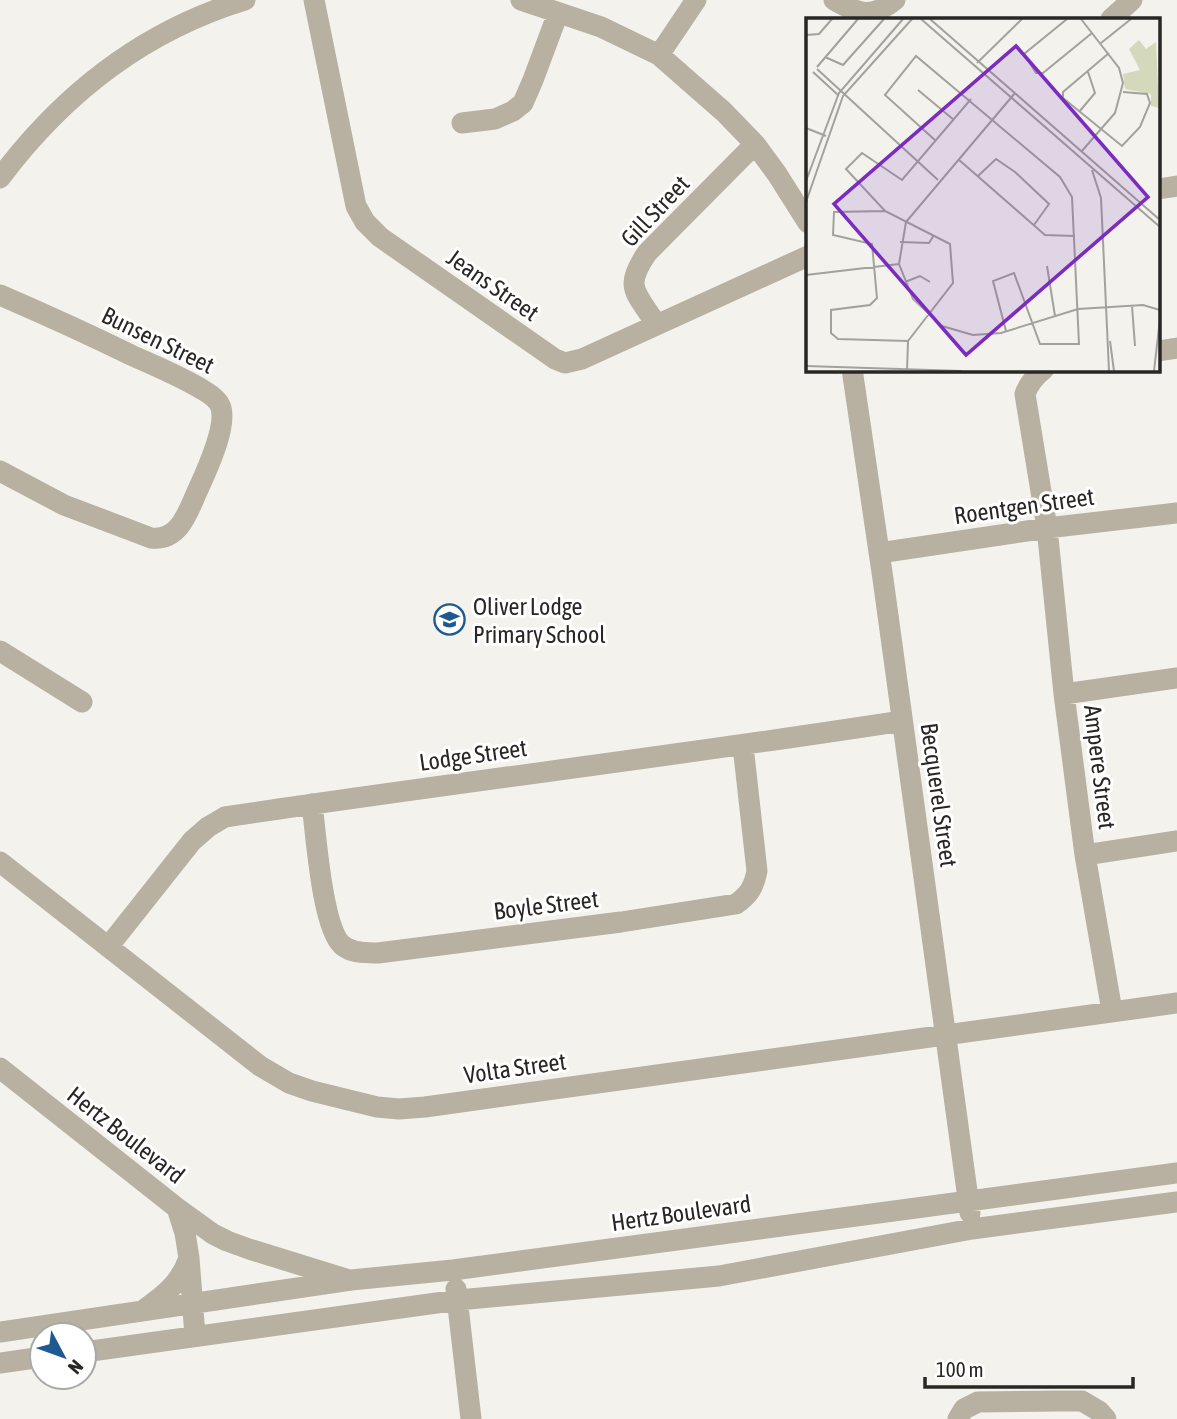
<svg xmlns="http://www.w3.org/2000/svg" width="1177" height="1419" font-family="'Asap Condensed',sans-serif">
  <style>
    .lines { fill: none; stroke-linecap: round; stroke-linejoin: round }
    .minor { stroke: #b8b0a0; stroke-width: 21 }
    .labels { text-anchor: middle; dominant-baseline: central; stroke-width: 6; stroke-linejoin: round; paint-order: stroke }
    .street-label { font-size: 24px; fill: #282725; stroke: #fff }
    .poi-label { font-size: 24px; fill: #282725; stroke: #fff; text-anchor: start }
    .inset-road { fill: none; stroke: #a2a19d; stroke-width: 2 }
    .view { fill: #7b2cbf; fill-opacity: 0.15; stroke: #7b2cbf; stroke-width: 3.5 }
    .inset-edge { fill: none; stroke: #282725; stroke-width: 3.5 }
  </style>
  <rect width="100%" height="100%" fill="#f3f2ed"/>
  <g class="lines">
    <!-- minor -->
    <path class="minor" d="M 314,0 L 356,206 L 365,222 L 380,237 L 555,359 L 565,363 L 582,359 L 808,256
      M 521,0 L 601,27 L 659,55 L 724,112 L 755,144 L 777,174 L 808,223
      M 834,0 C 858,14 872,19 895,0
      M 1111,19 L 1132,0
      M 659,55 L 696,0
      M 462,123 L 495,119 L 513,111 L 523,103 L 533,80 L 558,13
      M 0,178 C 63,94 143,31 245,0
      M 1158,189 L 1177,186
      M 0,295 C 44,314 88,334 131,355 C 155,366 180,376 203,390 C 210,394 219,400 221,408 C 227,429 205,474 196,494 C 187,515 178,541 151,538 L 64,505 L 0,471
      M 656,324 C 636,292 623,288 647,253 L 755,144
      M 1158,351 L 1177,348
      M 852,369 L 883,579 L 970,1213
      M 1044,369 C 1035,376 1029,383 1025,394 L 1047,528 L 1064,694 L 1085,855 L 1112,1011
      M 879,553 L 1047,528 L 1177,513
      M 0,651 L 82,702
      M 1064,694 L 1177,678
      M 312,804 C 316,834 322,927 342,945 C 353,954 365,952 378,953 L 621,922 L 736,904 C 749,895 754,887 757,871 L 743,746
      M 1085,855 L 1177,841
      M 0,862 L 260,1066 L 289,1083 L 312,1091 L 377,1107 L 399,1109 L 425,1107 L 1177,1003
      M 108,947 L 192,841 L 208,827 L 225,817 C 451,783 677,756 902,721
      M 0,1068 L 177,1208 L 213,1234 L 227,1241 L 249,1249 L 346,1279
      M 177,1208 L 185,1233 L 189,1258 L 195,1336
      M 456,1289 L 471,1419
      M 145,1309 C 166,1294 180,1283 189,1258
      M 0,1332 L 351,1280 L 453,1270 L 1177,1173
      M 84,1352 L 458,1300 L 719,1276 L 972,1229 L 1177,1202
      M 0,1363 L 42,1357
      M 958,1419 L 964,1409 L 978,1402 L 1058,1401 L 1082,1401 L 1099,1411 L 1106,1419"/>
  </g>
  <!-- icons -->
  <defs>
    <symbol id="school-ring" viewBox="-11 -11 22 22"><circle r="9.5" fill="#fff" stroke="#1e5990" stroke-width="1.5"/><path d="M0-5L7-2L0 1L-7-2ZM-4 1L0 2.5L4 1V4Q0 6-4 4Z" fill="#1e5990"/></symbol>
  </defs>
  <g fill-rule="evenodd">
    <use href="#school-ring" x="432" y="602" width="35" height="35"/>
  </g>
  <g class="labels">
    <!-- street labels -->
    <g class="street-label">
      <text transform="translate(655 211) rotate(-47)">Gill Street</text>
      <text transform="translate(493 285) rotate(35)">Jeans Street</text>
      <text transform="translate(158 340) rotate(26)">Bunsen Street</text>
      <text transform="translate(1024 506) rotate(-8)">Roentgen Street</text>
      <text transform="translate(473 755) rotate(-8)">Lodge Street</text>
      <text transform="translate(1100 767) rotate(83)">Ampere Street</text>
      <text transform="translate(939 795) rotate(82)">Becquerel Street</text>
      <text transform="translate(546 905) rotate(-7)">Boyle Street</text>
      <text transform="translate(515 1068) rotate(-8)">Volta Street</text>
      <text transform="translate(126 1135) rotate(38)">Hertz Boulevard</text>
      <text transform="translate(681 1213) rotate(-8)">Hertz Boulevard</text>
    </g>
    <!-- poi labels -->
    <g class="poi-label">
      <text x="473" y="606">Oliver Lodge<tspan x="473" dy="28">Primary School</tspan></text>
    </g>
  </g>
  <!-- overview -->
  <g transform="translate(806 18)">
    <rect width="354" height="354" fill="#f3f2ed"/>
    <path d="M 333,22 L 340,31 L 350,24 L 353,90 L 345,88 L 345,76 L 319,71 L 317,56 L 334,52 L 323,31 Z" fill="#d4d9bc"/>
    <path class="inset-road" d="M 115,1 L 354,209M 124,1 L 354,202M 261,1 L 218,36 L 230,55 L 237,55 L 286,15M 275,1 L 313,50 L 317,65 L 309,95 L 275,134M 0,17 L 13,16 L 26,1M 295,25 L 325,1M 303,35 L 257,74 L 257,80 L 316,128 L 334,109 L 344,85 L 341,76 L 317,74M 19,39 L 37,47 L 78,1M 171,45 L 216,1M 11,49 L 52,1M 11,51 L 132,162M 7,54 L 32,77M 112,72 L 148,102M 209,75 L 100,204 L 93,246 L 107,281 L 136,308 L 167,317 L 195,315 L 272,291 L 337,287 L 354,292M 273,94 L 289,75 L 282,54M 0,110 L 20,118M 130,123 L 79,77 L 110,38 L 254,159 L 266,179 L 273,326 L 234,326 L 208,255 L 187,263 L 200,313M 152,141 L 239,217 L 269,218M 286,152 L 295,180 L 303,353M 172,158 L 190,141 L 209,154 L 243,186 L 228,207M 0,163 L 33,75 L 97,1M 0,184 L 37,78 L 106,1M 79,193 L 28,194 L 27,217 L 66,226 L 71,280 L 64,287 L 25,292 L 25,315 L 32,321 L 102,323M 94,224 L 123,225 L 128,217M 241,248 L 249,298M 0,257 L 93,246M 99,264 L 114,258 L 124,264M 326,288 L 329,328M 304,323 L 308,353M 0,348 L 156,353M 101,353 L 102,323 L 147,265 L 144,226 L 79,193 L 40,151 L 56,135 L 96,162 L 165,81M 348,353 L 354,301"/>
    <path class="view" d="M 210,28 L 342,179 L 160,337 L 28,186 Z"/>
    <rect width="354" height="354" class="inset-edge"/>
  </g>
  <!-- north arrow -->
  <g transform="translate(63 1356) rotate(131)"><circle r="33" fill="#ffffff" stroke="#a9a9a8" stroke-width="2"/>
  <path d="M0-5L12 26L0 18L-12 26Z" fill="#1e5990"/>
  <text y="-10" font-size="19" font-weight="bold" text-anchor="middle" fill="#282725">N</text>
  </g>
  <!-- scale -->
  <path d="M925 1377v10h208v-10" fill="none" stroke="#282725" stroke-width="3.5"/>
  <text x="936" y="1377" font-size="21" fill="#282725" stroke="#ffffff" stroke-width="5" paint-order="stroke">100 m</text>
</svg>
